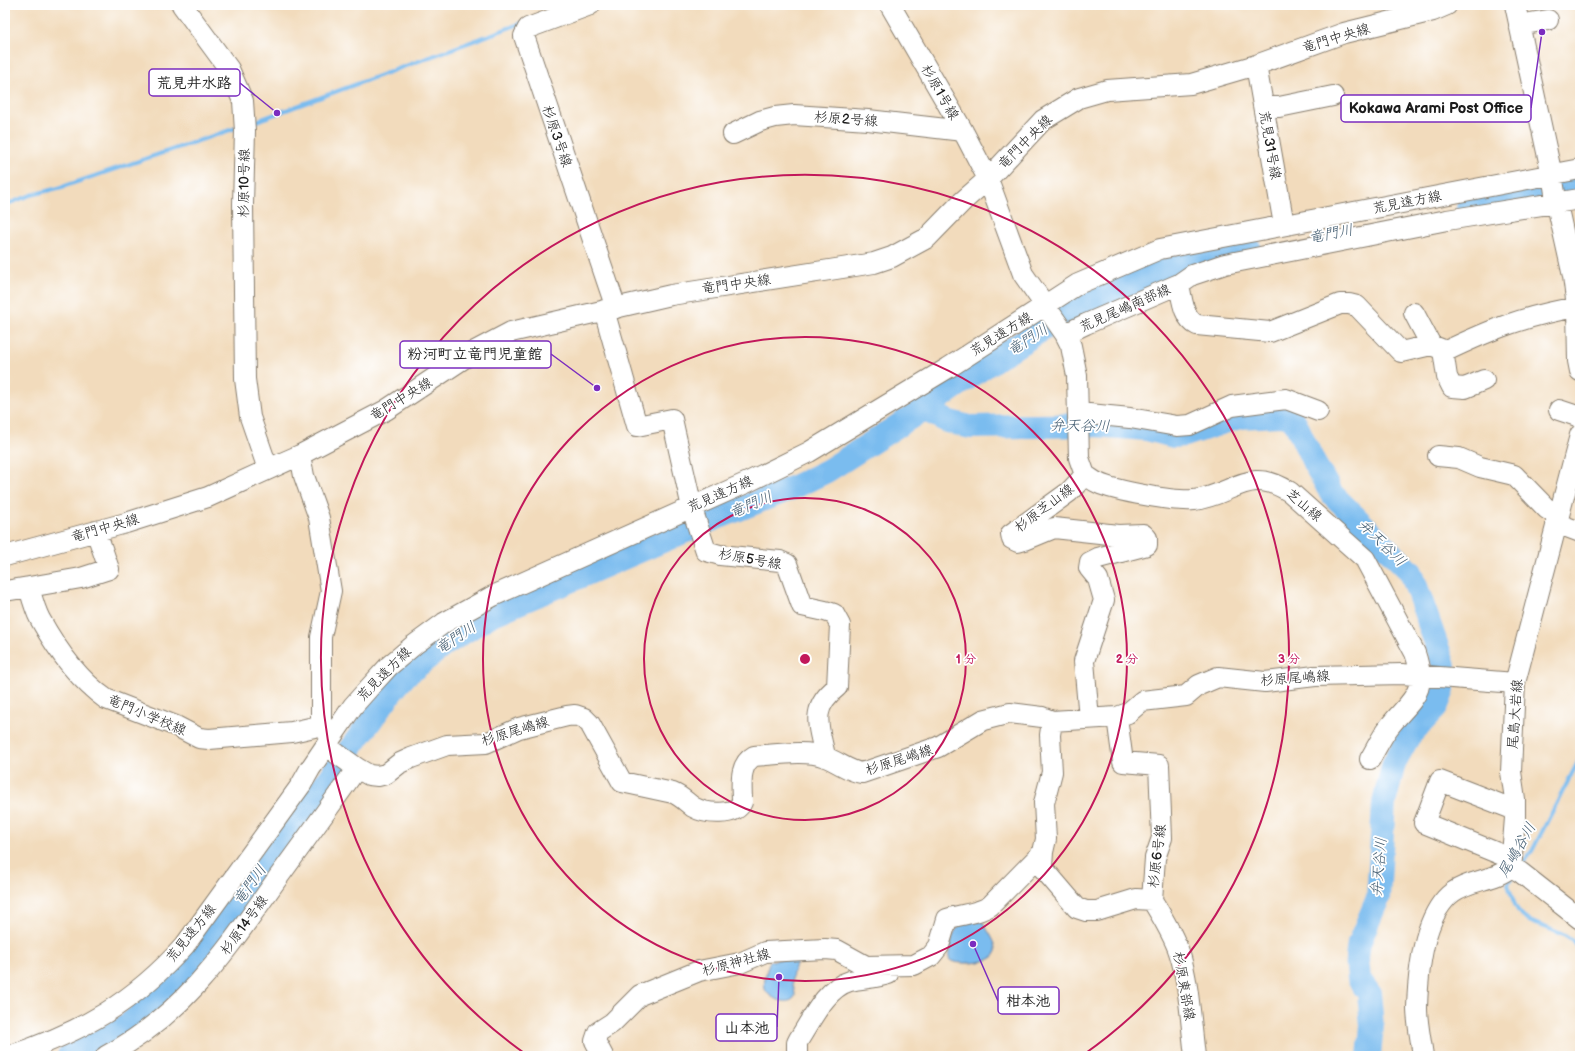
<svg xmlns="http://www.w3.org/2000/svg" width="1585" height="1061" font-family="'Balsamiq Sans','Klee One',sans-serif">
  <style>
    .water { fill: #7abcef; stroke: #4b6c86 }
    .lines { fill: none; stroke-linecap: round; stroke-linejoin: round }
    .stream { stroke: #7abcef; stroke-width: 4 }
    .river { stroke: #7abcef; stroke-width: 24 }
    .minor-casing { stroke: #877c6c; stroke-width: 22 }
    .minor { stroke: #fff; stroke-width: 20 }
    .ring { fill: none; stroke: #c2185b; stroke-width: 2 }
    .labels { text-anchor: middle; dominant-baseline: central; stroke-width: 3.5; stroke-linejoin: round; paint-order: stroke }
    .street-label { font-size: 14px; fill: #1c1c1c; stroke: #fff }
    .water-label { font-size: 15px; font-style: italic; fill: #425c70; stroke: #fff }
    .centre { fill: #c2185b; stroke: #fff; stroke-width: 2 }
    .ring-label { font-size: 12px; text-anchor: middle; font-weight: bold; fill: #c2185b; stroke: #fff; stroke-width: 3.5; stroke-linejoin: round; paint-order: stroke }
    .leader { fill: none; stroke: #7b2cbf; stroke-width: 1.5 }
    .callout-dot { fill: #7b2cbf; stroke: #fff; stroke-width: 1.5 }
    .callout { fill: #fff; stroke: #7b2cbf; stroke-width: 1.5 }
    .callout-label { font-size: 15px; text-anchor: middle; font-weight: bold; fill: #1c1c1c }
  </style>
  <rect width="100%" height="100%" fill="#fff"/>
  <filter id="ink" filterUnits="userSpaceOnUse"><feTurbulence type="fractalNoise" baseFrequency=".025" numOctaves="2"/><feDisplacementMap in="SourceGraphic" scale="8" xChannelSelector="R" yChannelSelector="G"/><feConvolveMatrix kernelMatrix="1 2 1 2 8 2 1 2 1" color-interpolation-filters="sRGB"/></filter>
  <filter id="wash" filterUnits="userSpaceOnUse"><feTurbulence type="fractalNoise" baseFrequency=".012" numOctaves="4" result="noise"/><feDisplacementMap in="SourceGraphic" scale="16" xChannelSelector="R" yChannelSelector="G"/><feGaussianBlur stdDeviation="0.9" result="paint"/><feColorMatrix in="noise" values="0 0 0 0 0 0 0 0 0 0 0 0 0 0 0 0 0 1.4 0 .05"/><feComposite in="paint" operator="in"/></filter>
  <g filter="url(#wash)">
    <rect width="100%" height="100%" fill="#f2dbbc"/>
    <!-- water -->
    <path class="water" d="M 968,921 L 983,922 C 987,931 998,943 996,953 C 994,964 953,966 949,959 C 952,942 950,928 968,921 Z
      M 799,956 C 797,964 792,972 792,980 C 792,985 797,994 794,998 C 787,1006 768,998 765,989 C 763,980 767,970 770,961 Z"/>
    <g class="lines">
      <!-- stream -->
      <path class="stream" d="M 251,123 L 522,23
        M 5,205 L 31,195 L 62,187 L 239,127
        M 1520,866 L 1532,851 L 1580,758
        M 1512,876 L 1508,884 C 1520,927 1525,917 1559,933 C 1567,936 1573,942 1580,947"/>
      <!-- river -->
      <path class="river" d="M 1468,208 L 1580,187
        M 924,409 L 947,421 L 970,427 L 1094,425 L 1146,429 L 1173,436 L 1185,435 L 1239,417 L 1282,415 L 1290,417 L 1295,422 L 1314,463 L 1332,494 L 1411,572 L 1444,666 L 1443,690 L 1436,708 L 1409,736 L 1394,763 L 1384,803 L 1378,898 L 1359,943 L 1357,958 L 1359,979 L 1369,993 L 1372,1026 L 1369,1056
        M 69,1056 L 124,1028 L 161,997 L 205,948 L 393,690 L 406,675 L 444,645 L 491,615 L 709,521 L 792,488 L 827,471 L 924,409 L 1000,356 L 1066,315 L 1109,293 L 1155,273 L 1198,260 L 1250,250"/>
    </g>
  </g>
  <g filter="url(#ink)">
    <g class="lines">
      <defs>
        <path id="minor" d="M 182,5 L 229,69 L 243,101 L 245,131 L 243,204 L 245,379 L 250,417 L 268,469 L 300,455 L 304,476 L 319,518 L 331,591 L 321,637 L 321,722 L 324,728 L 331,738
          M 590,5 L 528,28 L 524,36 L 616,308
          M 890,5 L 963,131 L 988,179 L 1023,274 L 1065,334 L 1071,346 L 1077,376 L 1079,458 L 1085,475 L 1069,492 L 1011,534 L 1012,539 L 1018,542 L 1025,540 L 1054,528 L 1118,535 L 1143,534 L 1147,538 L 1147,545 L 1098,558 L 1090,562 L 1089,568 L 1098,579 L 1104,600 L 1084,661 L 1089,719
          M 1515,5 L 1553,180 L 1556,200 L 1573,276 L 1577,307 L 1578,361 L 1580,371
          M 1519,25 L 1548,20
          M 1256,65 L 1284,225
          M 1264,107 L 1279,107 L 1333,96
          M 733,134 L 760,121 L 775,117 L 794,115 L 868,120 L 963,131
          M 1179,284 L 1192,275 L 1225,264 L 1447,220 L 1580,199
          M 604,310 L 637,426 L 672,419 L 693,512 L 706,551 L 720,555 L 780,561 L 787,564 L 802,606 L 825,611 L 834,614 L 840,625 L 837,687 C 809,709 819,726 825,756
          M 1414,313 L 1431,345
          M 1065,334 L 1086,324 L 1179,284 C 1182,298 1183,318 1197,325 L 1270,332 L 1340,304 L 1349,304 L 1357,306 L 1401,352 L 1431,345 L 1446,351 C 1492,329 1525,316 1577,307
          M 1443,350 L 1447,377 L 1452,387 L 1465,388 L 1484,380
          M 1559,410 L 1580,417
          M 1079,413 L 1130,418 L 1177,426 L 1190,425 L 1232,406 L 1286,399 L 1318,411
          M 1580,435 L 1515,683 L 1511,772 L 1515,799 L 1515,818 L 1511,867 L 1520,872 L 1580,919
          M 1438,456 L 1459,458 L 1480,467 L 1514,475 L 1547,509 L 1558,516
          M 1085,475 C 1089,477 1093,481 1098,483 C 1115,491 1176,502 1194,500 C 1234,495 1248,465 1290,492 L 1365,559 L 1415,653 C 1429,694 1411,699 1389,727 C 1382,736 1376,749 1370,759
          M 1556,523 L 1580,532
          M 5,556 L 126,523 L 208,497 L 300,455 L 386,410 L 475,351 L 511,332 L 671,295 L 874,263 L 892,257 L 927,238 L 963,201 L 988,179 L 1043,120 L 1079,98 L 1107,90 L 1191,84 L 1256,65 L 1344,33 L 1433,11 L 1447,5
          M 29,587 L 81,578 L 109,569 L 96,531
          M 5,591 L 29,587 C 32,598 35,610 40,619 C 56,648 79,680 106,699 L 176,726 L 199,738 L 209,739 L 292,732 L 323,725
          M 1117,717 L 1123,762 L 1159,765 L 1162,838 L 1155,858 L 1152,900
          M 326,746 L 357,768 L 369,775 L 378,776 L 386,774 L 400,763 L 411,758 L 447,745 L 486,743 L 519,728 L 567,716 L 575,715 L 584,718 L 590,724 L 622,782 L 673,793 C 681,796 686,802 693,807 C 705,814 736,817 742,802 C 742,785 738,765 754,756 C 773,755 807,749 825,757 C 839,762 848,771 862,773 L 938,747 L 983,720 L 1010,713 L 1042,717 L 1052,721 L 1117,717 L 1128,713 L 1142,701 L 1186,696 L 1199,685 L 1218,677 L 1265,682 L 1315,676 L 1402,674 L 1515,683
          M 1043,852 L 1042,867 L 1077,908 L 1086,911 L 1097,911 L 1136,899 L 1152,900 C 1162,917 1173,934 1179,952 C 1189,981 1191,1025 1195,1056
          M 1512,859 L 1424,823 L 1440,781 L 1515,810
          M 9,1056 C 82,1032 133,1003 185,945 L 301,785 L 310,769 L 331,738 L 353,706 L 369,688 L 389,666 L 414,645 L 444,623 L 493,596 L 748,482 L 809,452 L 948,368 L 1078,284 L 1160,249 L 1580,169
          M 106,1056 C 185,1014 227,950 277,879 C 304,842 331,805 357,768
          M 603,1056 L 595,1041 L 598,1032 L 612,1023 L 640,995 L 699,971 L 740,963 L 765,952 L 825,949 L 837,950 L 866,966 L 914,965 L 931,956 L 939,946 L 947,919 C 962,914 977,914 990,906 L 1043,852 L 1046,839 L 1044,803 L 1052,772 L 1050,735 L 1052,721
          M 797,1056 L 797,1043 L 799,1039 C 812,1019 826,988 850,981 C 863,978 876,978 888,974
          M 1423,1056 C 1421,1040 1417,1023 1417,1008 C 1418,973 1423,914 1453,892 C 1471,879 1495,881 1511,867"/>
      </defs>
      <!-- minor casing -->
      <use href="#minor" class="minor-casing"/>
      <!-- minor -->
      <use href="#minor" class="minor"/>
    </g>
  </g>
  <!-- distance rings -->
  <g class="ring">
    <circle cx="805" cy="659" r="161"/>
    <circle cx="805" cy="659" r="322"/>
    <path d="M527 1055A484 484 0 1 1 1083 1055"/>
  </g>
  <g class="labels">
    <!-- street labels -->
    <g class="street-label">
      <text transform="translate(1336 38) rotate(-17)">竜門中央線</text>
      <text transform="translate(940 92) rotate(60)">杉原1号線</text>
      <text transform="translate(846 119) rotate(4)">杉原2号線</text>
      <text transform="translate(557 136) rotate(71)">杉原3号線</text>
      <text transform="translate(1025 142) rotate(-45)">竜門中央線</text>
      <text transform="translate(1270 145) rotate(80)">荒見31号線</text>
      <text transform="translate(244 183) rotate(-89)">杉原10号線</text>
      <text transform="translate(1407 202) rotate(-11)">荒見遠方線</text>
      <text transform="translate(736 284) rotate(-8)">竜門中央線</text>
      <text transform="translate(1125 308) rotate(-24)">荒見尾嶋南部線</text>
      <text transform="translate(1001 334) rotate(-32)">荒見遠方線</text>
      <text transform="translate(401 399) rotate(-31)">竜門中央線</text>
      <text transform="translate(720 494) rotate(-24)">荒見遠方線</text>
      <text transform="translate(1304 505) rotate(40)">芝山線</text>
      <text transform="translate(1044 508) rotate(-37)">杉原芝山線</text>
      <text transform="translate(105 528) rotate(-16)">竜門中央線</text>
      <text transform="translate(750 559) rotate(10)">杉原5号線</text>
      <text transform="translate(384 674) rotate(-45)">荒見遠方線</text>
      <text transform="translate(1295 678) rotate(-4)">杉原尾嶋線</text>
      <text transform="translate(1515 714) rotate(-86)">尾島大岩線</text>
      <text transform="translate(147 715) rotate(23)">竜門小学校線</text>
      <text transform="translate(515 731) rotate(-17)">杉原尾嶋線</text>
      <text transform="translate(899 760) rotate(-18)">杉原尾嶋線</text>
      <text transform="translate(1157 856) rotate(-83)">杉原6号線</text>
      <text transform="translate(244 925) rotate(-54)">杉原14号線</text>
      <text transform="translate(191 933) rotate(-51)">荒見遠方線</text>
      <text transform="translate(736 962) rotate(-15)">杉原神社線</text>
      <text transform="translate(1184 986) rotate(80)">杉原東部線</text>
    </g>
    <!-- water labels -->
    <g class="water-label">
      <text transform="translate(1331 234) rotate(-11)">竜門川</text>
      <text transform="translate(1028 340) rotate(-33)">竜門川</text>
      <text transform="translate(1080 426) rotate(1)">弁天谷川</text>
      <text transform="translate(751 505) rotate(-23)">竜門川</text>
      <text transform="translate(1382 543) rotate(45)">弁天谷川</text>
      <text transform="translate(456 638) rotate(-34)">竜門川</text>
      <text transform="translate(1517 850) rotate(-60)">尾嶋谷川</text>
      <text transform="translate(1379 867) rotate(-85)">弁天谷川</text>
      <text transform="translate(250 885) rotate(-54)">竜門川</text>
    </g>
  </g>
  <circle cx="805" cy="659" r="6" class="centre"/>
  <g class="ring-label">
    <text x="966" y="663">1 分</text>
    <text x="1127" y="663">2 分</text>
    <text x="1289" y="663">3 分</text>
  </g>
  <!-- callouts -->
  <path class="leader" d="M277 113L240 83M1542 32L1531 108M597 388L551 354M973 944L998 1001M779 977L777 1027"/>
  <g class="callout-dot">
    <circle cx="277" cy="113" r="4"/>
    <circle cx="1542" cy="32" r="4"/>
    <circle cx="597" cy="388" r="4"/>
    <circle cx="973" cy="944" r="4"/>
    <circle cx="779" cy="977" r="4"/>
  </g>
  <g class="callout">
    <rect x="149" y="69" width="91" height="27" rx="4"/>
    <rect x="1341" y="95" width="190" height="27" rx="4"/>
    <rect x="400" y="341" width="151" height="27" rx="4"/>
    <rect x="998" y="987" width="61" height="27" rx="4"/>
    <rect x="716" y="1014" width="61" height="27" rx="4"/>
  </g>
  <g class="callout-label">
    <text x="194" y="88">荒見井水路</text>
    <text x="1436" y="113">Kokawa Arami Post Office</text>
    <text x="475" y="359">粉河町立竜門児童館</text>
    <text x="1028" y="1006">柑本池</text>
    <text x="747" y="1033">山本池</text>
  </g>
  <!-- margin -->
  <rect width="1585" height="1061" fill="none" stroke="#fff" stroke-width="20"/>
</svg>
